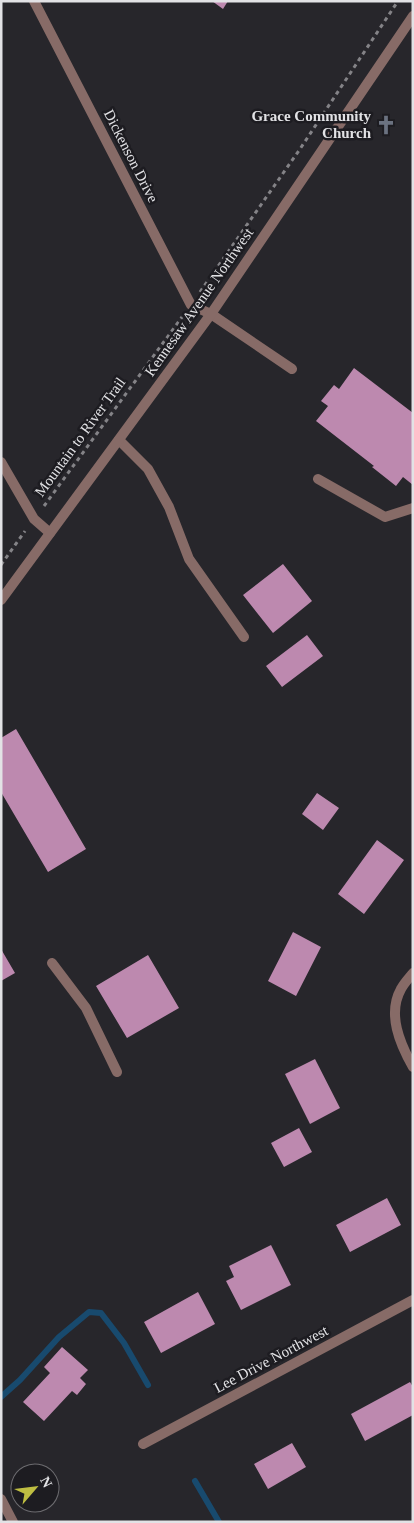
<svg xmlns="http://www.w3.org/2000/svg" width="414" height="1523" font-family="Georgia,serif">
  <style>
    .lines { fill: none; stroke-linecap: round; stroke-linejoin: round }
    .stream { stroke: #184a6e; stroke-width: 6 }
    .building { fill: #bd89af }
    .path { stroke: #848387; stroke-width: 3; stroke-dasharray: 4 4; stroke-linecap: butt }
    .service { stroke: #876b67; stroke-width: 10 }
    .minor { stroke: #876b67; stroke-width: 10 }
    .tertiary { stroke: #876b67; stroke-width: 10 }
    .labels { text-anchor: middle; dominant-baseline: central; stroke-width: 5; stroke-linejoin: round; paint-order: stroke }
    .poi-label { font-size: 15px; font-weight: bold; fill: #e2e2e5; stroke: #1d1c21; text-anchor: end }
    .street-label { font-size: 15px; fill: #e2e2e5; stroke: #1d1c21 }
  </style>
  <rect width="100%" height="100%" fill="#27262b"/>
  <g class="lines">
    <!-- stream -->
    <path class="stream" d="M 1,1397 L 20,1380 L 59,1337 L 89,1312 L 101,1313 L 124,1343 L 148,1385
      M 195,1481 L 219,1522"/>
  </g>
  <!-- building -->
  <path class="building" d="M 212,1 L 228,1 L 223,9 Z
    M 354,368 L 413,413 L 413,485 L 403,477 L 396,486 L 372,467 L 374,466 L 316,421 L 328,406 L 321,401 L 334,385 L 339,389 Z
    M 283,564 L 312,601 L 273,633 L 243,595 Z
    M 307,635 L 323,656 L 282,687 L 266,666 Z
    M 16,729 L 86,849 L 48,872 L 1,792 L 1,738 Z
    M 317,793 L 339,808 L 323,830 L 302,814 Z
    M 377,840 L 404,860 L 364,914 L 338,894 Z
    M 293,932 L 321,947 L 296,996 L 268,981 Z
    M 1,949 L 15,973 L 1,981 Z
    M 148,955 L 179,1008 L 127,1038 L 96,986 Z
    M 315,1059 L 340,1108 L 310,1124 L 285,1074 Z
    M 299,1128 L 312,1152 L 284,1167 L 271,1143 Z
    M 387,1198 L 401,1225 L 350,1252 L 336,1225 Z
    M 271,1245 L 291,1285 L 241,1310 L 226,1281 L 234,1277 L 229,1266 Z
    M 198,1292 L 215,1324 L 161,1353 L 144,1322 Z
    M 62,1347 L 88,1370 L 80,1378 L 86,1384 L 77,1395 L 72,1391 L 44,1421 L 23,1402 L 50,1373 L 44,1367 Z
    M 410,1382 L 413,1387 L 413,1415 L 365,1441 L 351,1414 Z
    M 292,1443 L 306,1467 L 268,1489 L 254,1464 Z"/>
  <g class="lines">
    <!-- path -->
    <path class="path" d="M 200,292 L 300,149 L 398,1
      M 44,506 L 182,317
      M 1,565 L 25,531"/>
    <!-- service -->
    <path class="service" d="M 211,314 L 292,369
      M 119,440 L 148,469 L 169,507 L 189,559 L 244,637
      M 1,462 L 34,519 L 50,533
      M 318,479 L 385,517 L 413,508
      M 52,963 L 86,1008 L 117,1072"/>
    <!-- minor -->
    <path class="minor" d="M 34,1 L 191,305 L 211,314
      M 413,973 C 409,978 404,983 401,989 C 387,1014 400,1044 413,1067
      M 143,1444 L 413,1300"/>
    <!-- tertiary -->
    <path class="tertiary" d="M 1,600 L 211,314 L 413,16
      M 1,1499 L 13,1522"/>
  </g>
  <!-- icons -->
  <defs>
    <symbol id="church-bare" viewBox="-9 -9 18 18"><path d="M-1.2-6h2.4v3.5h3.3v2.4h-3.3V6h-2.4V-.1h-3.3v-2.4h3.3Z" fill="#6b7280" stroke="#1d1c21" stroke-width="2.5" paint-order="stroke"/></symbol>
  </defs>
  <g fill-rule="evenodd">
    <use href="#church-bare" x="372" y="111" width="28" height="28"/>
  </g>
  <g class="labels">
    <!-- poi labels -->
    <g class="poi-label">
      <text x="371" y="116">Grace Community<tspan x="371" dy="17">Church</tspan></text>
    </g>
    <!-- street labels -->
    <g class="street-label">
      <text transform="translate(131 156) rotate(63)">Dickenson Drive</text>
      <text transform="translate(199 302) rotate(-55)">Kennesaw Avenue Northwest</text>
      <text transform="translate(80 437) rotate(-54)">Mountain to River Trail</text>
      <text transform="translate(271 1359) rotate(-28)">Lee Drive Northwest</text>
    </g>
  </g>
  <!-- border -->
  <rect width="414" height="1523" fill="none" stroke="#e2e2e5" stroke-width="5"/>
  <!-- north arrow -->
  <g transform="translate(35 1488) rotate(62)"><circle r="24" fill="#1d1c21" stroke="#6c6b6f"/>
  <path d="M0-4L9 19L0 12L-9 19Z" fill="#bfbe42"/>
  <text y="-8" font-size="14" font-weight="bold" text-anchor="middle" fill="#e2e2e5">N</text>
  </g>
</svg>
